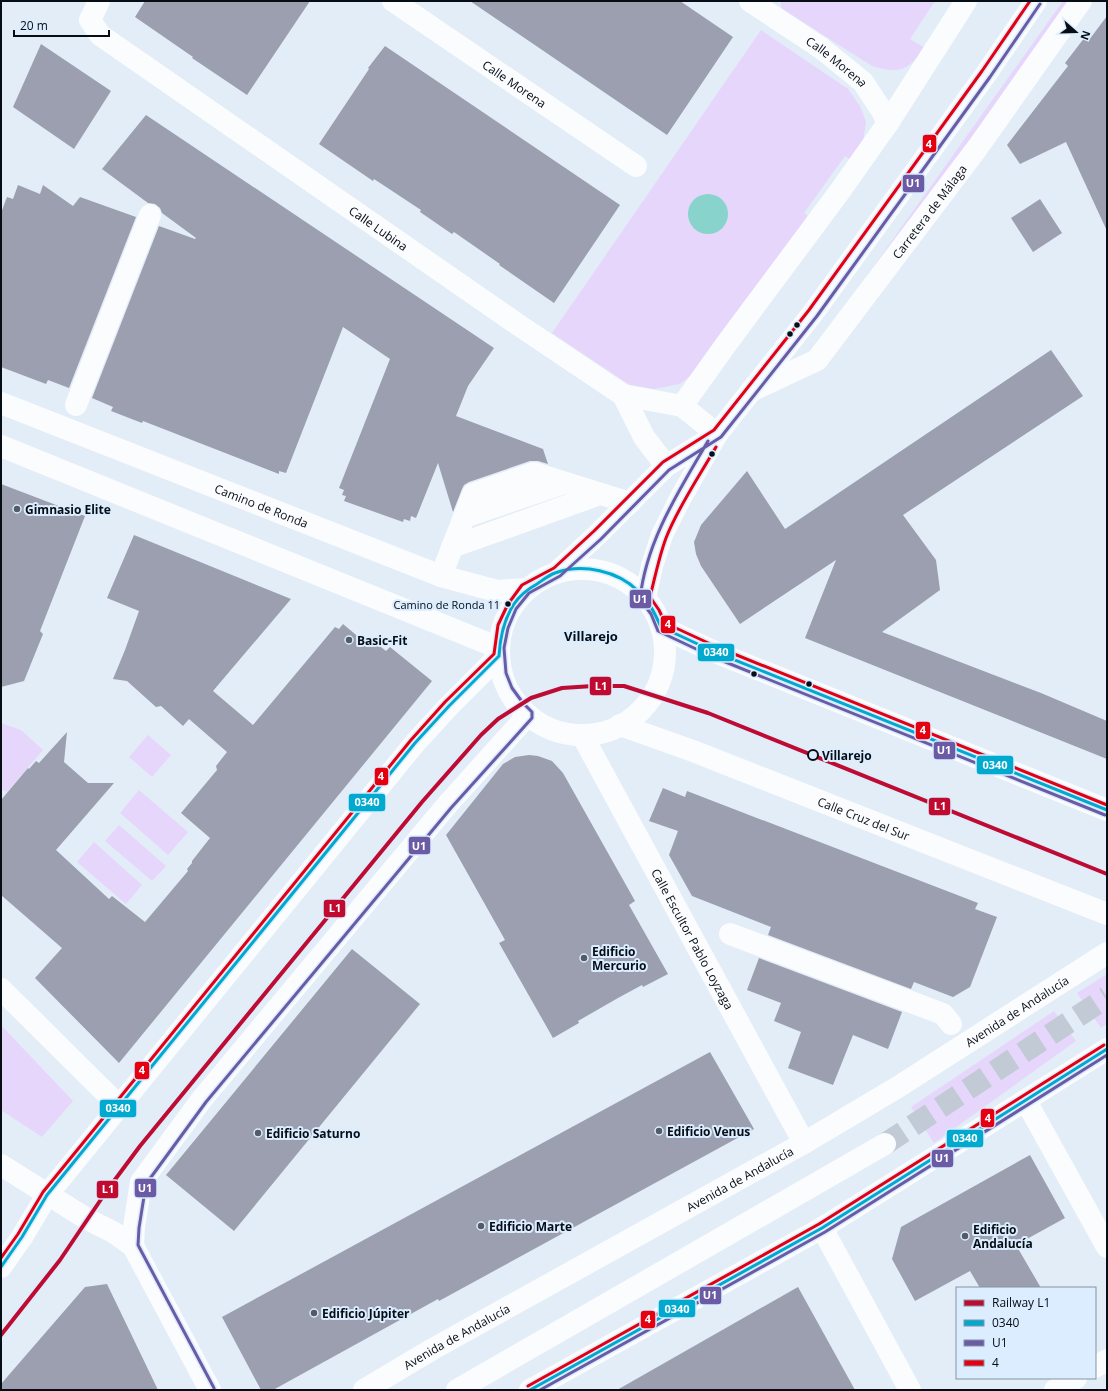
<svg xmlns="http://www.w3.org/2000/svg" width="1108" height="1391" font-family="'Open Sans',sans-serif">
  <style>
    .green { fill: #e6d6fb }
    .water { fill: #88d3cc }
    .building { fill: #9b9fb0 }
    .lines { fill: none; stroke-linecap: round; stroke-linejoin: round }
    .major-tunnel { stroke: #c2cbd5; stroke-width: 22; stroke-dasharray: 22 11; stroke-linecap: butt }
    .minor { stroke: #fbfcfe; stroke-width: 22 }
    .major { stroke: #fbfcfe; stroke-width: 22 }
    .bus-1-casing { stroke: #dbedff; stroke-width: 6 }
    .bus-2-casing { stroke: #dbedff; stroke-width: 6 }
    .bus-3-casing { stroke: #dbedff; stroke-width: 6 }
    .bus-1 { stroke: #00a9ce; stroke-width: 3 }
    .bus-2 { stroke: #6b5ba4; stroke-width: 3 }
    .bus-3 { stroke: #e40010; stroke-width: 3 }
    .rail-1-casing { stroke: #dbedff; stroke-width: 7 }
    .rail-1 { stroke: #c00b31; stroke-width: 4 }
    .bus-dot { fill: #060d15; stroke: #dbedff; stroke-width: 1.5 }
    .poi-dot { fill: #535b64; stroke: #dbedff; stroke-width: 1.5 }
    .stop-dot { fill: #dbedff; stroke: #060d15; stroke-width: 2 }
    .labels { text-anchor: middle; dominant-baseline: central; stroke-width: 4; stroke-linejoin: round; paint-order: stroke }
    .bus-label { font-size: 11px; fill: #060d15; stroke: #dbedff; text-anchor: end }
    .street-label { font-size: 12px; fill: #060d15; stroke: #dbedff }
    .poi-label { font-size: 12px; font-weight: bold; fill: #060d15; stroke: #dbedff; text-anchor: start }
    .stop-label { font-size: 12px; font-weight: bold; fill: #060d15; stroke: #dbedff; text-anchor: start }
    .neighbourhood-label { font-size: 13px; font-weight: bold; fill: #060d15; stroke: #dbedff }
    .line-badge { stroke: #dbedff; stroke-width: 1.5 }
    .badge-label { font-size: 11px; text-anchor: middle; font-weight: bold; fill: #fff }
  </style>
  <rect width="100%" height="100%" fill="#e3edf7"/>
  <!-- green -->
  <path class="green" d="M 781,1 L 935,1 L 910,39 L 925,48 C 907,71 901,74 872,66 L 781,8 Z
    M 1063,1 L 1072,1 L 837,324 L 834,322 Z
    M 761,30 L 848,89 L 860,106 L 866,122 L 863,142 L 851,160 L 845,156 L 804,213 L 811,218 L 700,368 L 680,384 L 654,389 L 630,385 L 552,333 Z
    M 1,723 L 21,730 L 43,750 L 7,792 L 1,789 Z
    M 148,735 L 171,755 L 152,777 L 129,757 Z
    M 139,790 L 188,832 L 168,855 L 120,813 Z
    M 119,825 L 166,866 L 152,881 L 105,841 Z
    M 94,842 L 142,885 L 126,904 L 77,862 Z
    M 1107,974 L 1107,1024 L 1101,1028 L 1077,993 Z
    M 1054,1011 L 1076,1041 L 934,1143 L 911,1107 Z
    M 1,1025 L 73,1101 L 42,1137 L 1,1110 Z"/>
  <!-- water -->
  <path class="water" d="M688 214a20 20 0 1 1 40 0a20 20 0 1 1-40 0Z"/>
  <!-- building -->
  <path class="building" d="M 145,1 L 310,1 L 247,95 L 192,58 L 193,57 L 135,17 Z
    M 470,1 L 680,1 L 733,37 L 667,135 Z
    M 1107,16 L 1107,231 L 1066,142 L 1020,164 L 1007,145 L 1068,66 L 1065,63 L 1085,37 L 1089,40 Z
    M 41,44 L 111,91 L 74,149 L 13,107 Z
    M 385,46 L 620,205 L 554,303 L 499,265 L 500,264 L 454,232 L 452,234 L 420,212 L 421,210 L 374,179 L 373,181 L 319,144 L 369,69 L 368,68 Z
    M 146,115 L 494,348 L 468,386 L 456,416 L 543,449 L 548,464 L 538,461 L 530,461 L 469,482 L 464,485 L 462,489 L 453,512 L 438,463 L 416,518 L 411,516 L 410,521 L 404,519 L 403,522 L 344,501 L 346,496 L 342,495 L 344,490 L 339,488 L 390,359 L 343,327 L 286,473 L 279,471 L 279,474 L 143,421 L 142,423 L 111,411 L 113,407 L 92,398 L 159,226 L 195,239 L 196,238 L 162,213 L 160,208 L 155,204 L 148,203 L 102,169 Z
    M 18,185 L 40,194 L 43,185 L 73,206 L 80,197 L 136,217 L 69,388 L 48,380 L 46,384 L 1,367 L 1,213 L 7,197 L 13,199 Z
    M 1040,199 L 1062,233 L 1033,252 L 1011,218 Z
    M 1051,350 L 1083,396 L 903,515 L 936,560 L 940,590 L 882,632 L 1041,693 L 1107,721 L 1107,759 L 805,638 L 836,560 L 740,624 L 701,566 L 696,554 L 694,542 L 701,525 L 747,471 L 785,529 Z
    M 1,484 L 85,516 L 40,631 L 43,634 L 24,681 L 1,687 Z
    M 134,535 L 291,599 L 213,691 L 253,725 L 335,627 L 339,629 L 343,624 L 367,644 L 371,639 L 386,651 L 390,647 L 432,681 L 119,1063 L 35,978 L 62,948 L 1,895 L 1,800 L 28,768 L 29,769 L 36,761 L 39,763 L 67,732 L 64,762 L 88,783 L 114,783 L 56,850 L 109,899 L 112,896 L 145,922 L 188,871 L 187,869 L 192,863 L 192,861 L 210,838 L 181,813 L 217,770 L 216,766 L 227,752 L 189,719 L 183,726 L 161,706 L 156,707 L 127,681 L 113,679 L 125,650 L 139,611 L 107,598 Z
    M 529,755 L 538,756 L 552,761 L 563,773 L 635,901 L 629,905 L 668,974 L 643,987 L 642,985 L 618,998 L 578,1021 L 579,1023 L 553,1038 L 499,943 L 505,940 L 446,835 L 503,764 L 515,757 Z
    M 663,788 L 685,797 L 687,791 L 978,903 L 975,909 L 997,917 L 970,987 L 953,997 L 914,982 L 911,989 L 768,935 L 771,927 L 692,896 L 669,855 L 678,831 L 649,821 Z
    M 352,949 L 420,1004 L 234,1231 L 166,1175 Z
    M 759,958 L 902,1012 L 888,1049 L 853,1035 L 833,1085 L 788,1068 L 801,1032 L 774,1021 L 781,1003 L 747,990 Z
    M 710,1052 L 754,1129 L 439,1301 L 438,1299 L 273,1390 L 261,1390 L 222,1317 Z
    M 1030,1155 L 1065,1218 L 1016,1245 L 1041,1288 L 980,1288 L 970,1271 L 915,1301 L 892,1259 L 901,1227 Z
    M 107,1284 L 158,1390 L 1,1390 L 1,1384 L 85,1287 Z
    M 798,1287 L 855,1390 L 617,1390 Z"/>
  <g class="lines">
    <!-- major-tunnel -->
    <path class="major-tunnel" d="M 885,1144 L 1107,997"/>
    <!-- minor -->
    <g class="minor">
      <path id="s1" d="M 99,1 L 90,20 L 100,35 L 520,326 L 623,395 L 682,406 L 717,434"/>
      <path id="s2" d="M 393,1 L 636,166"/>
      <path id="s3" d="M 750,1 L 821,48 L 863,82 L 882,111 L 888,123"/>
      <path id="s4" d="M 751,391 L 817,360 L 978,147 L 1081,1"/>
      <path d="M 623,395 L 644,437 L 666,466"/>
      <path d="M 76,405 L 150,215"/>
      <path d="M 682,406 L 727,343 L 840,191 L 888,123 L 966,1"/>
      <path d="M 464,517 L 564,483"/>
      <path d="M 452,547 L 600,494"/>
      <path d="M 441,576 L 473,494 L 534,473 L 630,503"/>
      <path d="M 730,934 L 943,1014 L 951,1024"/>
      <path d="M 1,989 L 119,1106"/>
      <path d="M 1026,1101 L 1107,1247"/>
      <path d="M 1095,1367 L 1107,1360"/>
      <path d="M 1055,1390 L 1076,1378"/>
    </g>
    <!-- major -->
    <g class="major">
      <path id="s5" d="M 1,403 L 441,576 L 497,591 L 526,589"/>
      <path d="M 1,446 L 499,648"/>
      <circle cx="582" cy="652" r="83"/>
      <path d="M 557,572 L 597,535 L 666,466 L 716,435"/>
      <path d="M 645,598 L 652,566 L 662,535 L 680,499 L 717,434 L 813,313 L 986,74 L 1036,1"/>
      <path d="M 661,627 L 715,652 L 1107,810"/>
      <path id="s6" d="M 620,725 L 693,751 L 1107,914"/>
      <path id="s7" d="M 582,735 L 804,1143"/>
      <path d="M 1,1165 L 87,1219 L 113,1232 L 133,1246 L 210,1390"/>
      <path d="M 822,1228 L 910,1390"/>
      <path d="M 133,1246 L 134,1227 L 141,1182 L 202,1099 L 447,805 L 528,715"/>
      <path d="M 1,1267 L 22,1237 L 47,1195 L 415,743 L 449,706 L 499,656"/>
      <path id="s8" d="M 364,1390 L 431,1350 L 804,1143 L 898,1087 L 1107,953"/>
      <path d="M 457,1390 L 885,1144"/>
      <path d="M 530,1390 L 822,1228 L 1107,1049"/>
    </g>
    <defs>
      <path id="bus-1" d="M 661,627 L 715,652 L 1107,810
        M 499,656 C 500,637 504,619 514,604 C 520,595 528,589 537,584 C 543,580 549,575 555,573 C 583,563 618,571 638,591 C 649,601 655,614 661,627
        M 1,1267 L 22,1237 L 47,1195 L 415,743 L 449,706 L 499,656
        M 530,1390 L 822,1228 L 1107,1049"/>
      <path id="bus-2" d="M 708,441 C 679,491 646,541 640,599 L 651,614 L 658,631 L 713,657 L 1105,815
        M 214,1388 L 138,1245 L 139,1228 L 146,1184 L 206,1102 L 451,808 L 532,718 L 532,712 L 523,703 L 512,688 L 506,673 L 504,648 L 508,628 L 516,609 L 529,593 L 560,576 L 601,539 L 669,470 L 721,437 L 817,316 L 990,77 L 1040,4
        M 540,1390 L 825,1232 L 1107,1055"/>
      <path id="bus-3" d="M 716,447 C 700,475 678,507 666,538 C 659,557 655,577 650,597 L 659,610 L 665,623 L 717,647 L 1107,805
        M 1,1258 L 18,1234 L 43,1192 L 411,740 L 445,702 L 494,654 L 498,625 L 508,604 L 522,585 L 554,568 L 594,531 L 663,462 L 714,430 L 809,310 L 982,71 L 1030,1
        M 528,1386 L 819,1224 L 1104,1045"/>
    </defs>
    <!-- bus-1 casing -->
    <use href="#bus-1" class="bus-1-casing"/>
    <!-- bus-2 casing -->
    <use href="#bus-2" class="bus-2-casing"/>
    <!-- bus-3 casing -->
    <use href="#bus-3" class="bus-3-casing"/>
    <!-- bus-1 -->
    <use href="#bus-1" class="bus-1"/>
    <!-- bus-2 -->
    <use href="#bus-2" class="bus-2"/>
    <!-- bus-3 -->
    <use href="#bus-3" class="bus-3"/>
    <defs>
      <path id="rail-1" d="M 1,1335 L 60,1260 L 108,1189 L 140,1146 L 422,802 L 481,735 L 498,719 L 531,698 L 562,688 L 593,686 L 624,686 L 708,713 L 1107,874"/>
    </defs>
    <!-- rail-1 casing -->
    <use href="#rail-1" class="rail-1-casing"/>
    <!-- rail-1 -->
    <use href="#rail-1" class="rail-1"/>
  </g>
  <!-- markers -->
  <g class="bus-dot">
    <circle cx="797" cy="325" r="3.5"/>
    <circle cx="790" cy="334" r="3.5"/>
    <circle cx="712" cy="454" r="3.5"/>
    <circle cx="508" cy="604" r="3.5"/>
    <circle cx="754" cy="674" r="3.5"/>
    <circle cx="809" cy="684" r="3.5"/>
  </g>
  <g class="poi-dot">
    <circle cx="17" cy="509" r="4"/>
    <circle cx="349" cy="640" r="4"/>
    <circle cx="584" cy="958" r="4"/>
    <circle cx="659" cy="1131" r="4"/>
    <circle cx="258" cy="1133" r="4"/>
    <circle cx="481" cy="1226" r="4"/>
    <circle cx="965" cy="1236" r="4"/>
    <circle cx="314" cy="1313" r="4"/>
  </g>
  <circle class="stop-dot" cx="813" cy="755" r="5"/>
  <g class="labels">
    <!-- bus labels -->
    <g class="bus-label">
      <text x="500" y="604">Camino de Ronda 11</text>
    </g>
    <!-- street labels -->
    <g class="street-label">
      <text stroke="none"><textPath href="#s3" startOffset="106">Calle Morena</textPath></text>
      <text stroke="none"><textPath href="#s2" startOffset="147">Calle Morena</textPath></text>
      <text stroke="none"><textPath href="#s4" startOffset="259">Carretera de Málaga</textPath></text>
      <text stroke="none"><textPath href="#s1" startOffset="378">Calle Lubina</textPath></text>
      <text stroke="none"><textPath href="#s5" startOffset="280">Camino de Ronda</textPath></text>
      <text stroke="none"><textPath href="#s6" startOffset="261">Calle Cruz del Sur</textPath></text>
      <text stroke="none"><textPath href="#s7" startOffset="232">Calle Escultor Pablo Loyzaga</textPath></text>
      <text stroke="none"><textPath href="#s8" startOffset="755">Avenida de Andalucía</textPath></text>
      <text stroke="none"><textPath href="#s8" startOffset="431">Avenida de Andalucía</textPath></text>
      <text stroke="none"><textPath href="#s8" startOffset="107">Avenida de Andalucía</textPath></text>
    </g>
    <!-- poi labels -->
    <g class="poi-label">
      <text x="25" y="509">Gimnasio Elite</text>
      <text x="357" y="640">Basic-Fit</text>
      <text x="592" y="951">Edificio<tspan x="592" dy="14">Mercurio</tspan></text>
      <text x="667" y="1131">Edificio Venus</text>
      <text x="266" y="1133">Edificio Saturno</text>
      <text x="489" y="1226">Edificio Marte</text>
      <text x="973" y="1229">Edificio<tspan x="973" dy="14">Andalucía</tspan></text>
      <text x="322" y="1313">Edificio Júpiter</text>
    </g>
    <!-- stop labels -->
    <g class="stop-label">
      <text x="822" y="755">Villarejo</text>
    </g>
    <!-- neighbourhood labels -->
    <g class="neighbourhood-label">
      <text x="591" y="636">Villarejo</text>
    </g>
  </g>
  <g class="line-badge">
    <rect x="922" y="134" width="15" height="19" rx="4" fill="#e40010"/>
    <rect x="902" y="174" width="23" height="19" rx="4" fill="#6b5ba4"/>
    <rect x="629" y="589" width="23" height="20" rx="4" fill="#6b5ba4"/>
    <rect x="660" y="615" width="16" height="19" rx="4" fill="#e40010"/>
    <rect x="697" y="643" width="38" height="19" rx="4" fill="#00a9ce"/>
    <rect x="589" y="676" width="23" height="20" rx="4" fill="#c00b31"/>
    <rect x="915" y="721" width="16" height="19" rx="4" fill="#e40010"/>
    <rect x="933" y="741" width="23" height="19" rx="4" fill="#6b5ba4"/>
    <rect x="976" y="755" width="38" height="20" rx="4" fill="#00a9ce"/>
    <rect x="374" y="767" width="15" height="19" rx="4" fill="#e40010"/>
    <rect x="348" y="793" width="38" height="19" rx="4" fill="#00a9ce"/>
    <rect x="928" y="797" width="23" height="19" rx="4" fill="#c00b31"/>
    <rect x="408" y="836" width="23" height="19" rx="4" fill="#6b5ba4"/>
    <rect x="323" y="899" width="23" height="19" rx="4" fill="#c00b31"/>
    <rect x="134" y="1061" width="16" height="19" rx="4" fill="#e40010"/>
    <rect x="99" y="1099" width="38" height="19" rx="4" fill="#00a9ce"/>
    <rect x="980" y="1108" width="15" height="20" rx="4" fill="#e40010"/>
    <rect x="946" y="1129" width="38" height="19" rx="4" fill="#00a9ce"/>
    <rect x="931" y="1149" width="23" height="19" rx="4" fill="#6b5ba4"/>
    <rect x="134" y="1178" width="23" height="20" rx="4" fill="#6b5ba4"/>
    <rect x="96" y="1180" width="23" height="19" rx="4" fill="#c00b31"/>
    <rect x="699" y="1286" width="23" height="19" rx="4" fill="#6b5ba4"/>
    <rect x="658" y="1299" width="38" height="19" rx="4" fill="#00a9ce"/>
    <rect x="640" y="1310" width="16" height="19" rx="4" fill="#e40010"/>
  </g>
  <g class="badge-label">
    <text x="929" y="148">4</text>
    <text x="913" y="187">U1</text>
    <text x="640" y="603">U1</text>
    <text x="668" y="628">4</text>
    <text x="716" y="656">0340</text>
    <text x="601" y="690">L1</text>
    <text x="923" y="734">4</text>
    <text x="944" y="754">U1</text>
    <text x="995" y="769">0340</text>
    <text x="381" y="780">4</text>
    <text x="367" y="806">0340</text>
    <text x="940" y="810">L1</text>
    <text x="419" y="850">U1</text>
    <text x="335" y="912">L1</text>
    <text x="142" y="1074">4</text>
    <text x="118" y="1112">0340</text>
    <text x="988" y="1122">4</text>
    <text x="965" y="1142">0340</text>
    <text x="942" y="1162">U1</text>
    <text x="145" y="1192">U1</text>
    <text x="108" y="1193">L1</text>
    <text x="710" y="1299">U1</text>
    <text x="677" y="1313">0340</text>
    <text x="648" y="1323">4</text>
  </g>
  <!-- border -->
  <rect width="1108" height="1391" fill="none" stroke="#060d15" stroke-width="4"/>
  <!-- legend -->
  <rect x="956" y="1287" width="140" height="92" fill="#dbedff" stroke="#8693a1"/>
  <rect x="964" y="1300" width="20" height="6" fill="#c00b31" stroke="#8693a1"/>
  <text x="992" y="1307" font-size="12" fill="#060d15">Railway L1</text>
  <rect x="964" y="1320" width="20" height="6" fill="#00a9ce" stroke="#8693a1"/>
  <text x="992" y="1327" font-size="12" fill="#060d15">0340</text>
  <rect x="964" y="1340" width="20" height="6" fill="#6b5ba4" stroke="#8693a1"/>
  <text x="992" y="1347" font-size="12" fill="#060d15">U1</text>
  <rect x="964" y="1360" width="20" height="6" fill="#e40010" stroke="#8693a1"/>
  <text x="992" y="1367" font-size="12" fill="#060d15">4</text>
  <!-- north arrow -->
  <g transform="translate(1076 32) rotate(110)" stroke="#dbedff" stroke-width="3" paint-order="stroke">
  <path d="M0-3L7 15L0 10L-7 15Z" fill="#060d15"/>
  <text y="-6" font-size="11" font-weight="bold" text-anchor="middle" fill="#060d15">N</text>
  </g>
  <!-- scale -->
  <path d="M14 30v6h95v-6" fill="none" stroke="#060d15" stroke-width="2"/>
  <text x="20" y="30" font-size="12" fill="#060d15" stroke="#dbedff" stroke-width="3" paint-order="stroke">20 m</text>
</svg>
